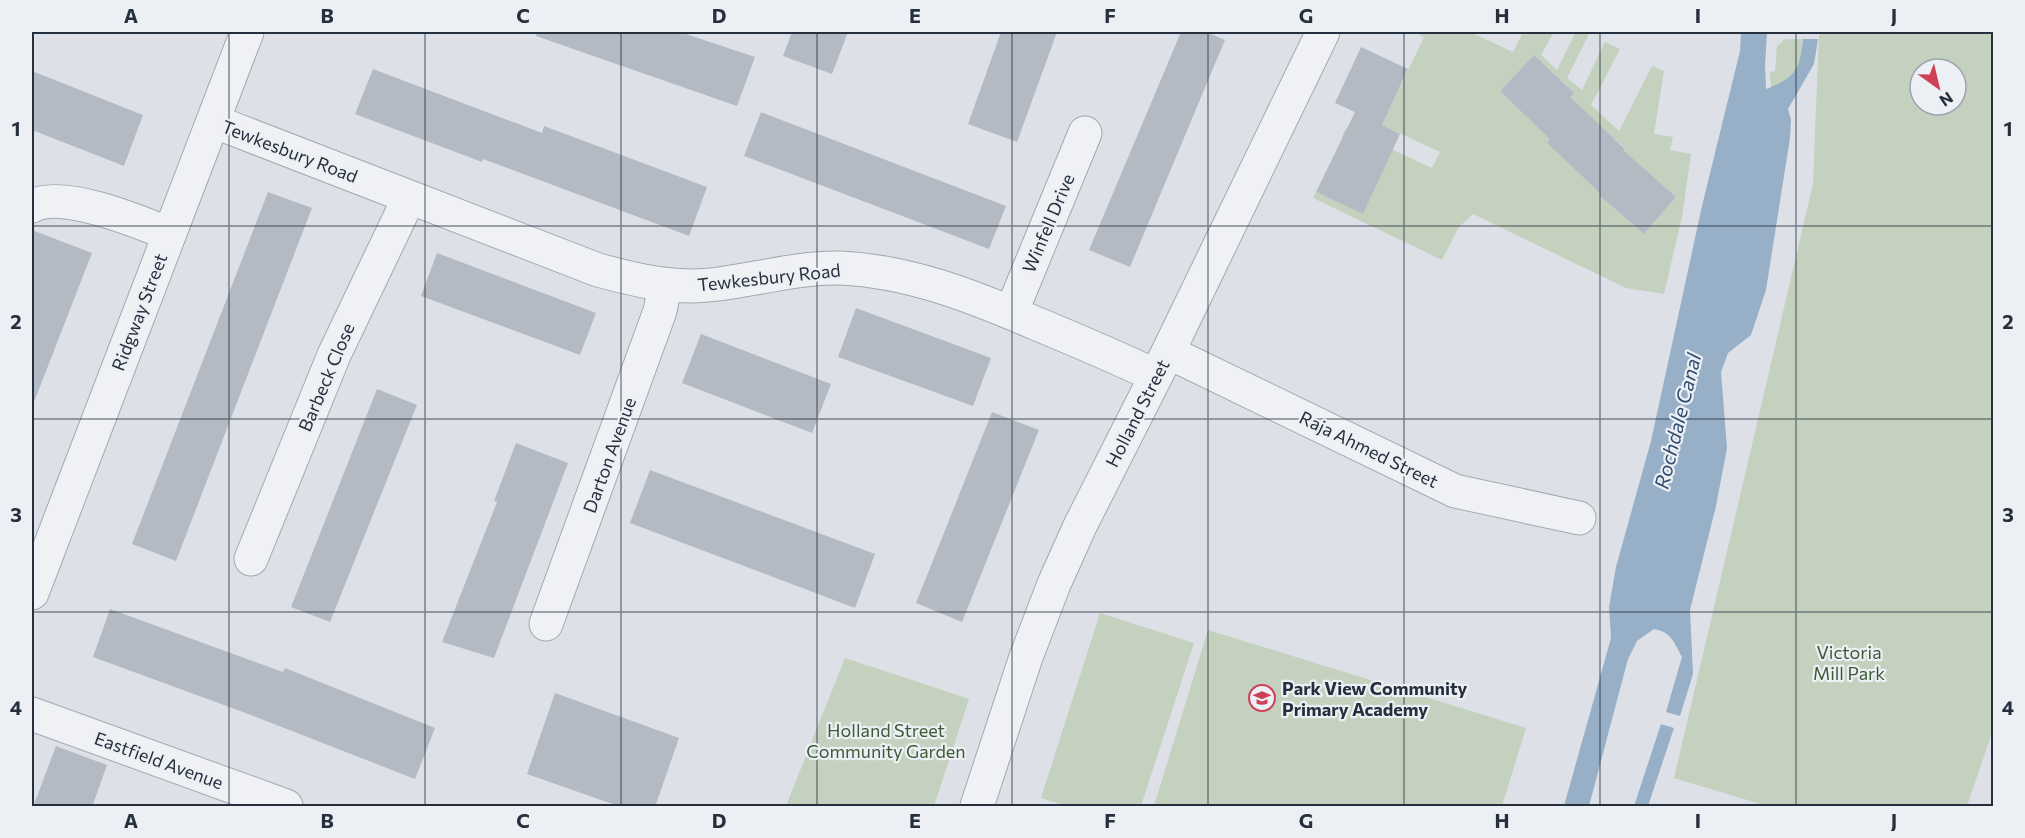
<svg xmlns="http://www.w3.org/2000/svg" width="2025" height="838" font-family="Commissioner,sans-serif">
  <style>
    .green { fill: #c3d1be; fill-rule: evenodd }
    .water { fill: #97afc7 }
    .building { fill: #b4bac4 }
    .lines { fill: none; stroke-linecap: round; stroke-linejoin: round }
    .minor-casing { stroke: #a2a8b1; stroke-width: 35 }
    .minor { stroke: #eff1f5; stroke-width: 33 }
    .grid { fill: none; stroke: #262f3d; stroke-width: 1.5; stroke-opacity: 0.55 }
    .labels { text-anchor: middle; dominant-baseline: central; stroke-width: 4.5; stroke-linejoin: round; paint-order: stroke }
    .street-label { font-size: 18px; fill: #262f3d; stroke: #ecf0f5 }
    .park-label { font-size: 18px; fill: #3b5934; stroke: #ecf0f5 }
    .poi-label { font-size: 18px; font-weight: bold; fill: #262f3d; stroke: #ecf0f5; text-anchor: start }
    .water-label { font-size: 20px; font-style: italic; fill: #314d71; stroke: #ecf0f5 }
    .neatline { fill: none; stroke: #262f3d; stroke-width: 2 }
    .grid-label { font-size: 20px; text-anchor: middle; font-weight: bold; fill: #262f3d }
  </style>
  <rect width="100%" height="100%" fill="#dde1e7"/>
  <!-- green -->
  <path class="green" d="M 1414,32 L 1470,32 L 1513,52 L 1523,32 L 1554,32 L 1541,55 L 1557,70 L 1575,33 L 1589,34 L 1567,78 L 1582,90 L 1605,42 L 1620,49 L 1591,105 L 1619,131 L 1652,66 L 1664,71 L 1654,134 L 1673,137 L 1670,150 L 1691,154 L 1682,217 L 1664,294 L 1626,288 L 1473,214 L 1459,227 L 1442,260 L 1313,198 L 1316,192 L 1363,214 L 1388,158 L 1342,137 L 1346,128 L 1432,168 L 1440,152 L 1382,125 L 1424,37 ZM 1534,55 L 1574,93 L 1520,110 L 1500,91 ZM 1580,107 L 1610,142 L 1614,138 L 1626,149 L 1592,185 L 1547,143 ZM 1631,158 L 1676,197 L 1644,234 L 1599,195 Z
    M 1819,32 L 1993,32 L 1994,727 L 1967,806 L 1767,806 L 1674,778 L 1813,184 ZM 1920,69 L 1956,69 L 1956,105 L 1920,105 Z
    M 1785,39 L 1803,39 C 1801,64 1798,80 1771,87 L 1770,72 L 1775,71 L 1777,46 Z
    M 1100,613 L 1194,643 L 1141,806 L 1066,806 L 1041,798 Z
    M 1208,630 L 1526,728 L 1502,806 L 1154,806 Z
    M 845,658 L 969,699 L 934,806 L 786,806 Z"/>
  <!-- water -->
  <path class="water" d="M 1741,32 L 1767,32 L 1765,65 L 1766,89 C 1796,78 1800,69 1803,39 L 1818,39 L 1814,64 L 1788,109 L 1791,120 L 1790,138 L 1766,290 L 1751,335 L 1728,353 L 1721,372 L 1727,448 L 1716,506 L 1690,610 L 1693,674 L 1680,716 L 1666,712 L 1682,657 C 1674,642 1671,632 1654,629 L 1637,641 L 1628,659 L 1589,806 L 1564,806 L 1611,638 L 1609,607 L 1616,567 L 1651,441 L 1702,206 L 1740,51 Z
    M 1661,724 L 1674,728 L 1648,806 L 1634,806 Z"/>
  <!-- building -->
  <path class="building" d="M 537,32 L 680,32 L 755,57 L 737,106 L 536,36 Z
    M 792,32 L 848,32 L 832,74 L 783,56 Z
    M 1001,32 L 1057,32 L 1017,142 L 968,124 Z
    M 1181,32 L 1206,32 L 1225,40 L 1130,267 L 1089,250 Z
    M 1361,47 L 1408,69 L 1382,125 L 1400,134 L 1363,214 L 1316,192 L 1355,112 L 1335,103 Z
    M 1534,55 L 1574,93 L 1570,97 L 1625,149 L 1624,151 L 1676,197 L 1644,234 L 1599,195 L 1600,193 L 1547,143 L 1550,139 L 1500,91 Z
    M 373,69 L 542,133 L 544,126 L 707,187 L 689,236 L 483,159 L 482,162 L 355,114 Z
    M 32,71 L 143,115 L 124,166 L 32,130 Z
    M 761,112 L 1006,206 L 989,249 L 744,156 Z
    M 268,192 L 312,208 L 176,561 L 132,544 Z
    M 32,230 L 92,253 L 34,402 L 32,402 Z
    M 437,253 L 596,313 L 580,355 L 421,296 Z
    M 856,308 L 991,358 L 973,406 L 838,357 Z
    M 701,334 L 831,384 L 812,433 L 682,383 Z
    M 377,389 L 417,405 L 330,622 L 291,607 Z
    M 992,412 L 1039,430 L 962,622 L 916,603 Z
    M 516,443 L 568,463 L 494,658 L 442,642 L 497,502 L 494,501 Z
    M 650,470 L 875,554 L 855,608 L 630,523 Z
    M 110,609 L 283,672 L 285,668 L 435,728 L 415,779 L 251,715 L 93,657 Z
    M 555,693 L 679,738 L 655,807 L 621,807 L 527,774 Z
    M 56,746 L 107,765 L 92,807 L 33,807 Z"/>
  <g class="lines">
    <defs>
      <path id="minor" d="M 213,121 L 598,270 C 638,281 677,290 719,284 C 758,279 800,267 840,268 C 909,271 972,296 1035,323 C 1076,340 1116,357 1156,376
        M 32,206 C 63,190 137,221 169,234
        M 1011,313 L 1085,133
        M 1168,352 L 1455,491 L 1579,518
        M 251,559 L 334,355 L 409,198
        M 32,593 L 247,32
        M 546,624 L 660,311 L 665,285
        M 32,714 L 286,806
        M 977,806 L 1026,657 L 1054,584 L 1080,526 L 1168,352 L 1323,32"/>
    </defs>
    <!-- minor casing -->
    <use href="#minor" class="minor-casing"/>
    <!-- minor -->
    <use href="#minor" class="minor"/>
  </g>
  <!-- grid -->
  <path class="grid" d="M 229,32 L 229,806M 425,32 L 425,806M 621,32 L 621,806M 817,32 L 817,806M 1012,32 L 1012,806M 1208,32 L 1208,806M 1404,32 L 1404,806M 1600,32 L 1600,806M 1796,32 L 1796,806M 32,226 L 1994,226M 32,419 L 1994,419M 32,612 L 1994,612"/>
  <!-- icons -->
  <defs>
    <symbol id="school-ring" viewBox="-11 -11 22 22"><circle r="9.5" fill="#ecf0f5" stroke="#ce4055" stroke-width="1.5"/><path d="M0-5L7-2L0 1L-7-2ZM-4 1L0 2.5L4 1V4Q0 6-4 4Z" fill="#ce4055"/></symbol>
  </defs>
  <g fill-rule="evenodd">
    <use href="#school-ring" x="1247" y="683" width="30" height="30"/>
  </g>
  <g class="labels">
    <!-- street labels -->
    <g class="street-label">
      <text transform="translate(290 151) rotate(21)">Tewkesbury Road</text>
      <text transform="translate(1048 223) rotate(-67)">Winfell Drive</text>
      <text transform="translate(769 277) rotate(-6)">Tewkesbury Road</text>
      <text transform="translate(139 312) rotate(-69)">Ridgway Street</text>
      <text transform="translate(326 377) rotate(-67)">Barbeck Close</text>
      <text transform="translate(1137 413) rotate(-63)">Holland Street</text>
      <text transform="translate(1369 449) rotate(26)">Raja Ahmed Street</text>
      <text transform="translate(609 455) rotate(-70)">Darton Avenue</text>
      <text transform="translate(159 760) rotate(20)">Eastfield Avenue</text>
    </g>
    <!-- park labels -->
    <g class="park-label">
      <text x="1849" y="652">Victoria<tspan x="1849" dy="21">Mill Park</tspan></text>
      <text x="886" y="730">Holland Street<tspan x="886" dy="21">Community Garden</tspan></text>
    </g>
    <!-- poi labels -->
    <g class="poi-label">
      <text x="1282" y="688">Park View Community<tspan x="1282" dy="21">Primary Academy</tspan></text>
    </g>
    <!-- water labels -->
    <g class="water-label">
      <text transform="translate(1677 421) rotate(-76)">Rochdale Canal</text>
    </g>
  </g>
  <!-- border -->
  <rect width="2025" height="838" fill="none" stroke="#ecf0f5" stroke-width="66"/>
  <!-- north arrow -->
  <g transform="translate(1938 87) rotate(146)"><circle r="28" fill="#ecf0f5" stroke="#9da3ab" stroke-width="1.5"/>
  <path d="M0-4.5L10 22L0 15L-10 22Z" fill="#ce4055"/>
  <text y="-9" font-size="16" font-weight="bold" text-anchor="middle" fill="#262f3d">N</text>
  </g>
  <rect x="33" y="33" width="1959" height="772" class="neatline"/>
  <g class="grid-label">
    <text x="131" y="23">A</text>
    <text x="327" y="23">B</text>
    <text x="523" y="23">C</text>
    <text x="719" y="23">D</text>
    <text x="915" y="23">E</text>
    <text x="1110" y="23">F</text>
    <text x="1306" y="23">G</text>
    <text x="1502" y="23">H</text>
    <text x="1698" y="23">I</text>
    <text x="1894" y="23">J</text>
    <text x="16" y="136">1</text>
    <text x="2008" y="136">1</text>
    <text x="16" y="329">2</text>
    <text x="2008" y="329">2</text>
    <text x="16" y="522">3</text>
    <text x="2008" y="522">3</text>
    <text x="16" y="715">4</text>
    <text x="2008" y="715">4</text>
    <text x="131" y="828">A</text>
    <text x="327" y="828">B</text>
    <text x="523" y="828">C</text>
    <text x="719" y="828">D</text>
    <text x="915" y="828">E</text>
    <text x="1110" y="828">F</text>
    <text x="1306" y="828">G</text>
    <text x="1502" y="828">H</text>
    <text x="1698" y="828">I</text>
    <text x="1894" y="828">J</text>
  </g>
</svg>
